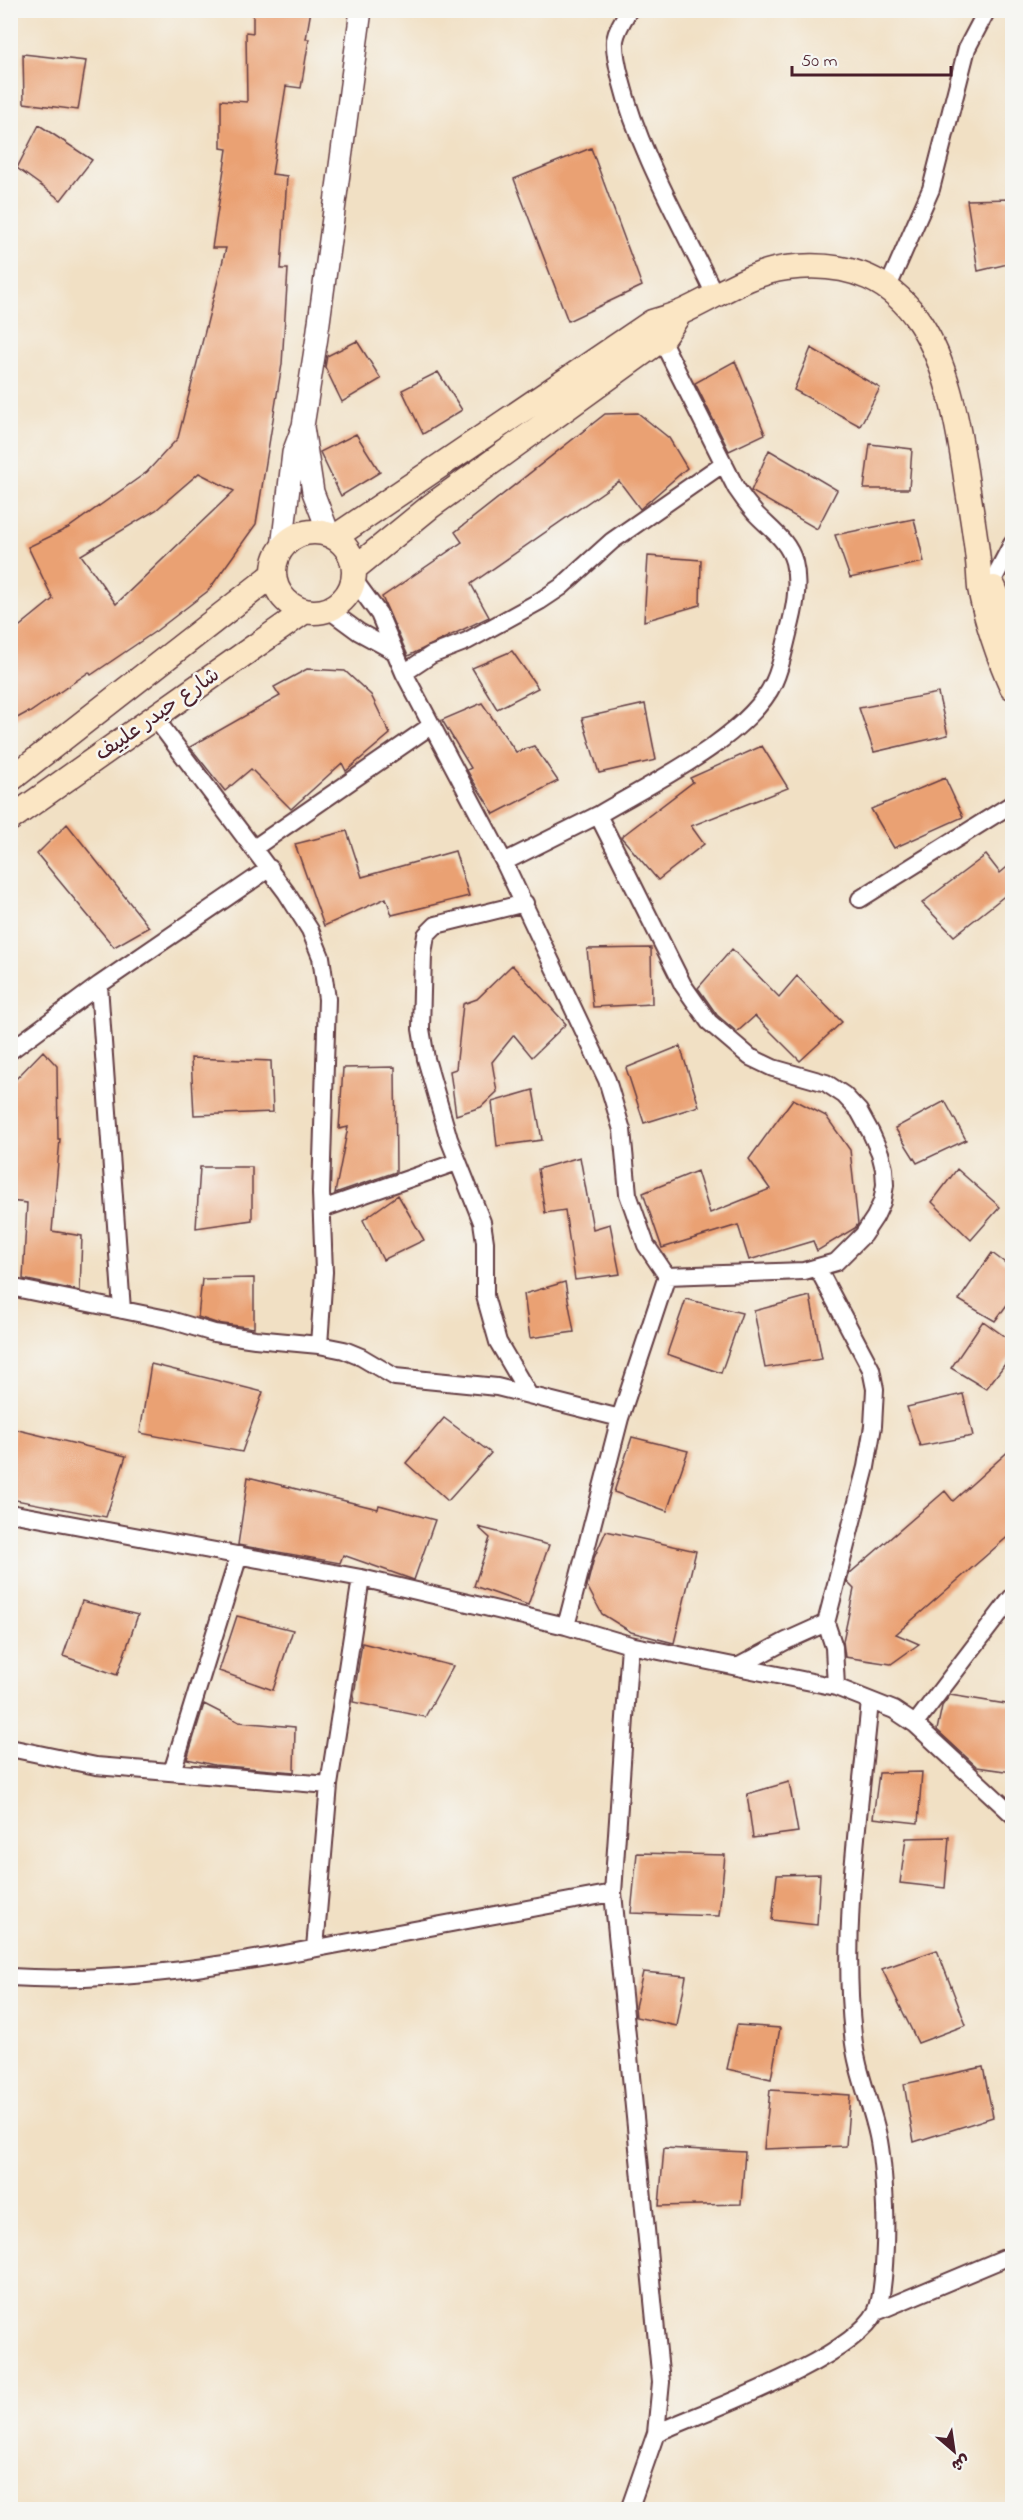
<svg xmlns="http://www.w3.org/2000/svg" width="1023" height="2520" font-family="'Indie Flower','Playpen Sans Arabic',sans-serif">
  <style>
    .building { fill: #eaa173; fill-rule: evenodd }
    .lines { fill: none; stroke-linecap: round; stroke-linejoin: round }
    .minor-casing { stroke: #633c42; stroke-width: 20 }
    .tertiary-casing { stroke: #633c42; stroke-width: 24 }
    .secondary-casing { stroke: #633c42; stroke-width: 27 }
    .minor { stroke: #fff; stroke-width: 16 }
    .tertiary { stroke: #fff; stroke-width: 21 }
    .secondary { stroke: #fbe6c4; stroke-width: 24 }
    .labels { text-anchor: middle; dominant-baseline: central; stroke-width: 5; stroke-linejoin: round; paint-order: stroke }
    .street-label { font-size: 21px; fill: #4a1f2b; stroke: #f6f6f2 }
  </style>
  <rect width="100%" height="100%" fill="#f6f6f2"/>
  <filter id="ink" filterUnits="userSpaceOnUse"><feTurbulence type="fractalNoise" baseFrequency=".0167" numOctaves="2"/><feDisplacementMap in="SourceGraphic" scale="12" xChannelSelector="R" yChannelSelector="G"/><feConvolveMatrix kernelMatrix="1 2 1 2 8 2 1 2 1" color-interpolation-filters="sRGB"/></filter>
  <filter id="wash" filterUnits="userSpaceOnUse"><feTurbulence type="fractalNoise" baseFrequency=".008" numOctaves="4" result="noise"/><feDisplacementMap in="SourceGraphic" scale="24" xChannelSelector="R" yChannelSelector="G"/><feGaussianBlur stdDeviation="1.35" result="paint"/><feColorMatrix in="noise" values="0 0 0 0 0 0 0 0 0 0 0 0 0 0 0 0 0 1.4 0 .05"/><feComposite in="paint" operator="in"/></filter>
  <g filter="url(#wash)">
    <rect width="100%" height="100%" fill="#f1e0c4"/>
    <g id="blocks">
      <!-- building -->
      <path class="building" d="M 253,10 L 311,10 L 306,39 L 309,39 L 301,88 L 286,86 L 272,174 L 287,176 L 281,269 L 288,269 L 282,364 L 256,524 L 208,591 L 156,631 L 91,675 L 89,672 L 29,713 L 28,712 L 10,722 L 10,634 L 53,599 L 28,547 L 68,528 L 147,472 L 178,438 L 226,248 L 212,248 L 227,149 L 221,148 L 221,100 L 247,102 L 246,32 L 253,33 ZM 199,473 L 234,491 L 116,604 L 81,555 L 156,510 Z
        M 23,54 L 86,61 L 78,110 L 24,103 Z
        M 39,125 L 92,160 L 61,200 L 17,168 Z
        M 591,148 L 642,286 L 568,321 L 514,179 Z
        M 1012,199 L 1012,263 L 978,271 L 967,200 Z
        M 357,341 L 381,379 L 342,402 L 325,367 L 327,356 Z
        M 811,348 L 880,388 L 860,426 L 794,390 Z
        M 735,361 L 765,434 L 729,451 L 695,383 Z
        M 438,372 L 462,410 L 423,434 L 402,390 Z
        M 638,413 L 669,438 L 687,468 L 640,509 L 619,481 L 471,584 L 489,617 L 408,656 L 382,597 L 462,542 L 455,532 L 605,414 Z
        M 356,434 L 380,472 L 341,496 L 320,452 Z
        M 870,444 L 912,449 L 909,489 L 864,489 Z
        M 769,450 L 837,490 L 817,529 L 751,491 Z
        M 914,519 L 924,562 L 850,578 L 835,535 Z
        M 648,556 L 701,560 L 700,605 L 644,621 Z
        M 512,651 L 538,688 L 497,709 L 472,668 Z
        M 307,669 L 345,671 L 371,695 L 390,734 L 346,771 L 342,763 L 291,809 L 251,769 L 225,791 L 190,747 L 280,696 L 274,687 Z
        M 938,693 L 948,735 L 874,752 L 859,708 Z
        M 482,703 L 516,752 L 534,746 L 558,781 L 494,814 L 473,781 L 467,770 L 471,768 L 442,720 Z
        M 645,704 L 656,760 L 599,773 L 582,718 Z
        M 762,746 L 788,788 L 691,826 L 704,844 L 658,880 L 621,837 L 693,782 L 690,778 Z
        M 945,778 L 963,817 L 894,848 L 871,809 Z
        M 67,824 L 149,927 L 114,947 L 37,854 Z
        M 347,831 L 362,877 L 455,851 L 469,896 L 392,915 L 386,898 L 324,926 L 295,844 Z
        M 986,855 L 1000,873 L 1012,863 L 1012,890 L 954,936 L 922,903 Z
        M 651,948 L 652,1004 L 593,1007 L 587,949 Z
        M 732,949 L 779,997 L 797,976 L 842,1022 L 800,1061 L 755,1016 L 737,1032 L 717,1015 L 698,988 Z
        M 512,965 L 566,1024 L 532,1057 L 514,1035 L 492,1062 L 497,1092 L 481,1107 L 456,1115 L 450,1071 L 456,1069 L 463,1004 L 477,999 Z
        M 680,1046 L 699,1106 L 644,1123 L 626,1068 Z
        M 43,1051 L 57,1066 L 58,1139 L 60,1139 L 52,1231 L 82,1236 L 80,1291 L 23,1279 L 27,1203 L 10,1201 L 10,1085 Z
        M 191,1058 L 271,1061 L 273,1112 L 194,1115 Z
        M 395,1067 L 396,1172 L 335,1193 L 348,1127 L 339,1129 L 343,1068 Z
        M 533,1090 L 542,1140 L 497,1146 L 492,1102 Z
        M 793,1099 L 826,1116 L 850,1150 L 858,1224 L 855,1228 L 817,1251 L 813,1241 L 749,1260 L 738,1225 L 662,1248 L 643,1193 L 697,1171 L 710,1213 L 770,1189 L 749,1159 Z
        M 945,1101 L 966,1140 L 917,1163 L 895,1128 Z
        M 580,1157 L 593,1229 L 610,1224 L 620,1274 L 575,1280 L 565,1210 L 545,1213 L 538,1169 Z
        M 200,1167 L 252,1167 L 252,1220 L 196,1228 Z
        M 957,1169 L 1000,1207 L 971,1240 L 932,1202 Z
        M 398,1195 L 424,1240 L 383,1260 L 363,1220 Z
        M 992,1253 L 1012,1268 L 1012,1298 L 995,1321 L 959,1300 Z
        M 254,1278 L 254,1328 L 216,1323 L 198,1317 L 202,1279 Z
        M 565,1282 L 574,1332 L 530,1338 L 524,1294 Z
        M 810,1296 L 822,1359 L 765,1368 L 754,1311 Z
        M 686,1299 L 742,1313 L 721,1373 L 667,1354 Z
        M 983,1321 L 1012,1342 L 1012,1355 L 986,1389 L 951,1368 Z
        M 151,1364 L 263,1392 L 242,1452 L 140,1433 Z
        M 963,1394 L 973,1436 L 920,1446 L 907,1407 Z
        M 444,1418 L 491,1453 L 448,1501 L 406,1463 Z
        M 14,1429 L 126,1456 L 106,1517 L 10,1499 L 10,1454 Z
        M 632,1437 L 688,1451 L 667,1511 L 614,1492 Z
        M 1012,1448 L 1012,1533 L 896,1634 L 919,1644 L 891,1664 L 845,1657 L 843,1641 L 854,1589 L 847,1582 L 849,1574 L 945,1491 L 953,1501 Z
        M 248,1477 L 378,1509 L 379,1505 L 435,1520 L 414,1580 L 343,1555 L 340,1563 L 238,1545 Z
        M 478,1527 L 549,1545 L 528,1605 L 474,1586 L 490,1538 Z
        M 606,1531 L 696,1551 L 674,1643 L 631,1632 L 602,1614 L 587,1586 L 594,1558 Z
        M 82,1601 L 138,1615 L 117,1675 L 63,1656 Z
        M 237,1616 L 293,1630 L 273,1690 L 219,1671 Z
        M 362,1643 L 453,1666 L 425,1717 L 353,1702 Z
        M 950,1695 L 1012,1705 L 1012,1772 L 977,1767 L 937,1730 L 942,1706 Z
        M 204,1704 L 239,1722 L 295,1727 L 294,1772 L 214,1765 L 187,1759 Z
        M 922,1772 L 918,1823 L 873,1818 L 879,1773 Z
        M 789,1782 L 798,1832 L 753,1838 L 747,1794 Z
        M 949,1837 L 945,1888 L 900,1883 L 906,1838 Z
        M 637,1853 L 725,1855 L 719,1916 L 631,1913 Z
        M 820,1874 L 817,1925 L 772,1920 L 777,1875 Z
        M 937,1950 L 966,2025 L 918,2043 L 882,1969 Z
        M 643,1972 L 686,1976 L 677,2026 L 636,2017 L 635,2007 Z
        M 737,2025 L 780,2028 L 771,2079 L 727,2069 Z
        M 983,2067 L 993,2117 L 914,2142 L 904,2084 Z
        M 770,2090 L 850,2095 L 846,2146 L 764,2149 Z
        M 664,2148 L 745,2152 L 741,2204 L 659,2206 Z"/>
    </g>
  </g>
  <g filter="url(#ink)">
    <use href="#blocks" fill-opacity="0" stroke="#633c42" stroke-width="1.5"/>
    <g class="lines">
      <defs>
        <path id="minor" d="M 629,10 C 623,20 617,29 615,40 C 614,53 618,68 621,80 C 639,153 683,227 715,295
          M 888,287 L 931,189 L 967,48 L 987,10
          M 354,580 L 379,614 L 404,673 L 504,862 L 607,1080 L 622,1130 L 628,1194 L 646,1245 L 667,1276
          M 980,588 L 992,582 L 1012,544
          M 329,610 L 359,632 L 392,650
          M 404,673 L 431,655 L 467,641 L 540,601 L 561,587 L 612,541 L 724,463
          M 155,718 L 286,892 L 310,930 L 321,957 L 327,999 L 321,1193 L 324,1272 L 319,1345 L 344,1350 L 361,1357 L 395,1377 L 497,1387 L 620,1418
          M 598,815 C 650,784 749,737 774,682 C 781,667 784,650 788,634 C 794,612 800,586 794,562 C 788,540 770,529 755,513 C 748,505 742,497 736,488 L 657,331
          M 254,848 L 432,725
          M 504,862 L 598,815 L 683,985 L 709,1022 L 750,1057 L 773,1068 L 826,1083 L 844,1095 L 859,1111 L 871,1133 L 880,1153 L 884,1169 L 885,1185 L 882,1202 L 875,1217 L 863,1235 L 836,1262 L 804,1271 L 667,1276
          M 860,899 L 1012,804
          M 525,903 L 436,925 L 426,935 L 423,954 L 421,1029 L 426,1059 L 449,1139 L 482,1222 L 485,1242 L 485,1296 L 494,1328 L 498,1342 L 529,1395
          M 99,985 L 122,1310
          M 10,1051 L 99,985 L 270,868
          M 322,1209 L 457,1162
          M 818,1269 L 871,1369 L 875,1389 L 873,1426 L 866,1467 L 826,1623 L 834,1647 L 836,1687
          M 10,1287 L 167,1319 L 214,1333 L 255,1339 L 319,1345
          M 10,1513 L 361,1578 L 566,1626 L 630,1645 L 836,1687 L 894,1710 L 915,1724 L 1012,1814
          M 566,1626 L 620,1418 L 667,1276
          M 739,1666 L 786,1641 L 826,1623
          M 915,1724 L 1012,1597
          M 10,1748 L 96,1766 L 329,1785
          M 172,1772 L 239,1555
          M 315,1948 L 329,1785 L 361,1578
          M 10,1977 C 123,1984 234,1964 344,1943 C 434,1926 523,1910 613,1893
          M 876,2312 L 1012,2255
          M 656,2433 C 708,2410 850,2360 876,2312 C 885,2295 886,2230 885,2208 C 884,2184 883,2160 878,2136 C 871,2103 856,2070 853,2035 C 841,1924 860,1811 870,1701
          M 629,2510 L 656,2433 L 661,2382 L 613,1893 L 630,1645"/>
        <path id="tertiary" d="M 303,427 L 313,492 L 329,534
          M 282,548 L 293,453 L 303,426 L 317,337 L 361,10"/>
        <path id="secondary" d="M274 572a40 40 0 1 1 80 0a40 40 0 1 1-80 0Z
          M 335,537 L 652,322 C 662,319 672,316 682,312 C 716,297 748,273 786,268 C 921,251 949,364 965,471 C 969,500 975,530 978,561 C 979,569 979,579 980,588 C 985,617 1000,661 1012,687
          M 355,568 L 431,506 L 662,339 L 680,313
          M 994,588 L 1012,633
          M 10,780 L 274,574
          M 10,819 L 305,611"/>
      </defs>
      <!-- minor casing -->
      <use href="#minor" class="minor-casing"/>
      <!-- tertiary casing -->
      <use href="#tertiary" class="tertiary-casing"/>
      <!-- secondary casing -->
      <use href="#secondary" class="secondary-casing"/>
      <!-- minor -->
      <use href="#minor" class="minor"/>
      <!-- tertiary -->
      <use href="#tertiary" class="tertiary"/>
      <!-- secondary -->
      <use href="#secondary" class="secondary"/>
    </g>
  </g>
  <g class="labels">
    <!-- street labels -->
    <g class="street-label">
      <text transform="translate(158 715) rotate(-35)">شارع حيدر علييف</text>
    </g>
  </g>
  <!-- margin -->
  <rect width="1023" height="2520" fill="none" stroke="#f6f6f2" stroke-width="36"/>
  <!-- north arrow -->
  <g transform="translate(954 2451) rotate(151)" stroke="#f6f6f2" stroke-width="4.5" paint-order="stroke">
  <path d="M0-4.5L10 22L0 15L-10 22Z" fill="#4a1f2b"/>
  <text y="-9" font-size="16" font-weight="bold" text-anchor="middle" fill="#4a1f2b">ش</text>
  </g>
  <!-- scale -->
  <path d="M792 66v9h159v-9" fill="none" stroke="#4a1f2b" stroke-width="3"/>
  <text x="801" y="66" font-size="18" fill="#4a1f2b" stroke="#f6f6f2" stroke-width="4.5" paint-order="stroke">50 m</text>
</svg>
